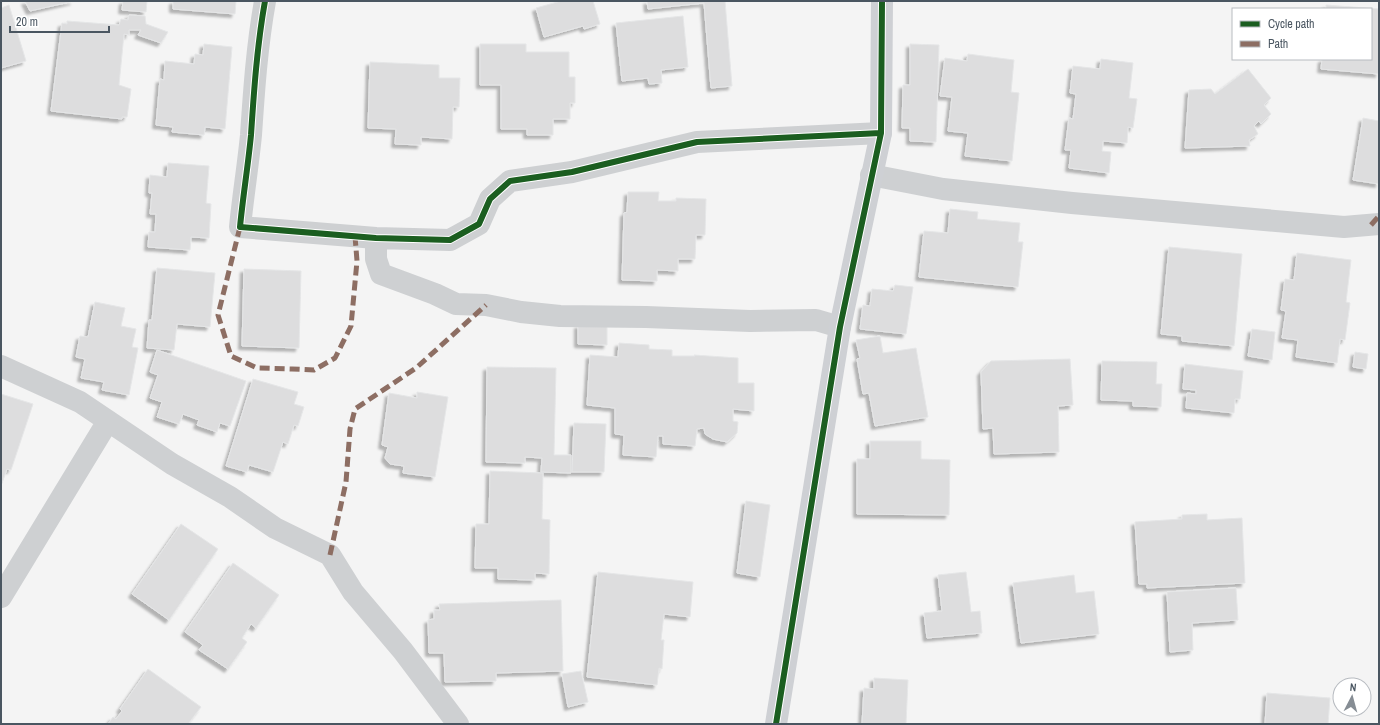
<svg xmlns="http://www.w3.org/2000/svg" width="1380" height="725" font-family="'Archivo Narrow',sans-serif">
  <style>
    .building { fill: #ddddde; stroke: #e5e6e7; filter: url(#shadow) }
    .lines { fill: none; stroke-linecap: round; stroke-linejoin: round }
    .street { stroke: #ced0d2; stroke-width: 22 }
    .secondary { stroke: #ced0d4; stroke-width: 22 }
    .quiet { stroke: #8d6e63; stroke-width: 5; stroke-dasharray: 10 5; stroke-linecap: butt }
    .cycleway-casing { stroke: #fff; stroke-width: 8 }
    .cycleway { stroke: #1b5e20; stroke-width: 6 }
  </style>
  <defs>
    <filter id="shadow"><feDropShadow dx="-3.5" dy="3.5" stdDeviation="1" flood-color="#0004"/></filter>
  </defs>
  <rect width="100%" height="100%" fill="#f4f4f4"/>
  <!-- building -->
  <path class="building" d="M 25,1 L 74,1 L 30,11 Z
    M 123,1 L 147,1 L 146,12 L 122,10 Z
    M 173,1 L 236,1 L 235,14 L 173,9 Z
    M 561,1 L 593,1 L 600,24 L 584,29 L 583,26 L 544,37 L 536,8 Z
    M 647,1 L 725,1 L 732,86 L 711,88 L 704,3 L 648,9 Z
    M 9,5 L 26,61 L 1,68 L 1,8 Z
    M 1326,5 L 1379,9 L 1379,74 L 1321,69 L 1322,59 L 1371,59 L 1371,9 L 1326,9 Z
    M 129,15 L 145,16 L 146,24 L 168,32 L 161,43 L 138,35 L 141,30 L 129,30 L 129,35 L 124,34 L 119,85 L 131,89 L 127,117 L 122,117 L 122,119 L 51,111 L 62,23 L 67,24 L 67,21 L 119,25 L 121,19 L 128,20 Z
    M 683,16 L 688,67 L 661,70 L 662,83 L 649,84 L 648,78 L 622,81 L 616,23 Z
    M 204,44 L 232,47 L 225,129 L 205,127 L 204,135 L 172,132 L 173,127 L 156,125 L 160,79 L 164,80 L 165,61 L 194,64 L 195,54 L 203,55 Z
    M 480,44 L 526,44 L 526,52 L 569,52 L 569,77 L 575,77 L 575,103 L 570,103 L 570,119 L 553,119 L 553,135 L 527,135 L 527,129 L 501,129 L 501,85 L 480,85 Z
    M 910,44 L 939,45 L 936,142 L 910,141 L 910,128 L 902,128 L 903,85 L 910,85 Z
    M 968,54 L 1014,60 L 1011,92 L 1019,93 L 1012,161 L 965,156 L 968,133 L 948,131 L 952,97 L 940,96 L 945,58 L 967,61 Z
    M 1101,59 L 1133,63 L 1129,98 L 1137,99 L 1133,128 L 1128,127 L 1127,143 L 1103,141 L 1102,151 L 1111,152 L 1109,173 L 1069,168 L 1071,150 L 1065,150 L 1069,118 L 1073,119 L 1076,94 L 1070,93 L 1073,66 L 1100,69 Z
    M 370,62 L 439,65 L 439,78 L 460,78 L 459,107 L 453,107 L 452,139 L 421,137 L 421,145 L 395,144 L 396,129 L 368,128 Z
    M 1248,69 L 1271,98 L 1264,105 L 1271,114 L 1261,124 L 1259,121 L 1254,126 L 1258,134 L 1249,140 L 1250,146 L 1185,148 L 1189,90 L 1211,89 L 1215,94 Z
    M 1363,118 L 1379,121 L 1379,184 L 1353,180 Z
    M 168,163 L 209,166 L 206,203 L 211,204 L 209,238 L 191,237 L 190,250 L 148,247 L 149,232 L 155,232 L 156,214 L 150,214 L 152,193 L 149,193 L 150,175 L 167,177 Z
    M 628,192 L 659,192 L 658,201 L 676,201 L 676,198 L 706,199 L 705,235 L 696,235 L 695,259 L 678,259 L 678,271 L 657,270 L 657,281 L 622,280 L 624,213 L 627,212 Z
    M 950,209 L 978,212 L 977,219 L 1020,223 L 1018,242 L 1023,242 L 1018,287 L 919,277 L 924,231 L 948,233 Z
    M 1169,247 L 1242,254 L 1234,346 L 1182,341 L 1182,336 L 1161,334 Z
    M 1297,253 L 1351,260 L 1346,302 L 1350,303 L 1345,340 L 1340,339 L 1337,363 L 1296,357 L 1298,340 L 1282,338 L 1286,311 L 1281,310 L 1285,279 L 1294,280 Z
    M 157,268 L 215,273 L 210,327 L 177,324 L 174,350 L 147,348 L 149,320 L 152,320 Z
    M 244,269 L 301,271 L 299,348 L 242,346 Z
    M 895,285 L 913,287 L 906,334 L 860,329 L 863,305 L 870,306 L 872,289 L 893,291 Z
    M 95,302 L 125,308 L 121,326 L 136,329 L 132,347 L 138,348 L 129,395 L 102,390 L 104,382 L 81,378 L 85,359 L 76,357 L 80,336 L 88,337 Z
    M 578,325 L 607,326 L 607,345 L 578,344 Z
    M 1252,329 L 1275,332 L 1272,360 L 1248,356 Z
    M 880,336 L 883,353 L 916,348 L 928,417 L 875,426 L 869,393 L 863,394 L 857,359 L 860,358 L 856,340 Z
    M 619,343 L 649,345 L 649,349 L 672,350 L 672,356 L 695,356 L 694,355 L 738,358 L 738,383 L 754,383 L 754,411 L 733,409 L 733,421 L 738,422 L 737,433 L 727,442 L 713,439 L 705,434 L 704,428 L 697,429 L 695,446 L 663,444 L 663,436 L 658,436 L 656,457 L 623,455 L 624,435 L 615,434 L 615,408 L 587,405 L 590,355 L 618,357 Z
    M 157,350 L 246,381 L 230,426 L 220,423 L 217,432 L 197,425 L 199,420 L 183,414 L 179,424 L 157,417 L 162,402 L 150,398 L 158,375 L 150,372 Z
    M 1355,352 L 1368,354 L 1366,369 L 1353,367 Z
    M 1070,359 L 1073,405 L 1058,406 L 1059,452 L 994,454 L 993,428 L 983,429 L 981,372 L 991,361 Z
    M 1102,361 L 1157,362 L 1156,384 L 1162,384 L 1161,407 L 1133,406 L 1133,401 L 1101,400 Z
    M 1185,364 L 1243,371 L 1240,399 L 1235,399 L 1234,413 L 1186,408 L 1187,393 L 1196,394 L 1196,390 L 1183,389 Z
    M 487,367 L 556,368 L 554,455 L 571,455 L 571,473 L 541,472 L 542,458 L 525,457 L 525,463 L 486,462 Z
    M 253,379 L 298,392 L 294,404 L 304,407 L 298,426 L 294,425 L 288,444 L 283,442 L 273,472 L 249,465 L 247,472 L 226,466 Z
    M 417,392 L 448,397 L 435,477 L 403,473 L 404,466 L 390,464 L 385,458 L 388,447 L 382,445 L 389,393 L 417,398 Z
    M 1,394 L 33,404 L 11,470 L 7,469 L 1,486 Z
    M 574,423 L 606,424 L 604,472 L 572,472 Z
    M 870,441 L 921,441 L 921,459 L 950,460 L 949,515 L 857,514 L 857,459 L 870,459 Z
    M 490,471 L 543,473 L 542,519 L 550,520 L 549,574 L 535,573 L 535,580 L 498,579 L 498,568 L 475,568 L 476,524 L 489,524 Z
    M 746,501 L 770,505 L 760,577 L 737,573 Z
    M 1207,514 L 1207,520 L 1242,518 L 1245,583 L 1147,588 L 1147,584 L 1139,584 L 1135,522 L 1182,519 L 1182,515 Z
    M 181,524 L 218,549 L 169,620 L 132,594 Z
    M 233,563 L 279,595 L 256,628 L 251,624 L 242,638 L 247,642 L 228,669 L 199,650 L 203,645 L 185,632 Z
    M 598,572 L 693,582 L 690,617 L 664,614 L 661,640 L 664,640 L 662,669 L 659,668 L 657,685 L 587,677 Z
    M 966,572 L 971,612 L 980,611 L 982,633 L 927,638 L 924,613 L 942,611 L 938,575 Z
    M 1074,575 L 1076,593 L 1094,591 L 1099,634 L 1021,643 L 1013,583 Z
    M 1236,588 L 1238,620 L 1192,623 L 1193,650 L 1170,652 L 1167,592 Z
    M 561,600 L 563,671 L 496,673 L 496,681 L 445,682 L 444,653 L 429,653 L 428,620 L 434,619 L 434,610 L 440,610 L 439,604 Z
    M 148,669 L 201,707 L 188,724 L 108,724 L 113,717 L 116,719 L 122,711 L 120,709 Z
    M 581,671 L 588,702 L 568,707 L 562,674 Z
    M 874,678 L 908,680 L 906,724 L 862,724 L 864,688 L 874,689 Z
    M 1267,693 L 1330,698 L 1328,724 L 1265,724 Z"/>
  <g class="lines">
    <!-- street -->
    <path class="street" d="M 265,1 C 257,46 254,90 251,135 C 248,166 243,196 240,227 L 376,238 L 450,240 L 479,224 L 490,199 L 510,181 L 572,172 L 697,142 L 881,133
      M 871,175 L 943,189 L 1072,203 L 1344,227 L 1379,224
      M 376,238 L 376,259 L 381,274 L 435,294 L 456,304 L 486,305 L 521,312 L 560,316 L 646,317 L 750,321 L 816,320 L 840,327
      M 1,366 L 80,402 L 172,464 L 230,497 L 275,528 L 330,555 L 353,592 L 403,651 L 458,724
      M 1,597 L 108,421"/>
    <!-- secondary -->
    <path class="secondary" d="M 776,724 L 840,327 L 881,133 L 882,1"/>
    <!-- quiet -->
    <path class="quiet" d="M 1371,225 L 1379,216
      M 240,227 L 218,315 L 231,356 L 257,368 L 292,369 L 314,370 L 335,358 L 351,326 L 357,261 L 355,236
      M 330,555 L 346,482 L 350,429 L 355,409 L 416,368 L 486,305"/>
    <defs>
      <path id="cycleway" d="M 265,1 C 257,46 254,90 251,135 C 248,166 243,196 240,227 L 376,238 L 450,240 L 479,224 L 490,199 L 510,181 L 572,172 L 697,142 L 881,133
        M 776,724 L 840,327 L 881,133 L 882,1"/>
    </defs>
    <!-- cycleway casing -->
    <use href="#cycleway" class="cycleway-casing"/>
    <!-- cycleway -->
    <use href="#cycleway" class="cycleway"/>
  </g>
  <!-- border -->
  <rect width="1380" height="725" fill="none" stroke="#4a5661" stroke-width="4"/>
  <!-- legend -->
  <rect x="1232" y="8" width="140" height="52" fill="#ffffff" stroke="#b7bbc0"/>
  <rect x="1240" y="21" width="20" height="6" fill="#1b5e20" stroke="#b7bbc0"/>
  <text x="1268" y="28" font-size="12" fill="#4a5661">Cycle path</text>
  <rect x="1240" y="41" width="20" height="6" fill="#8d6e63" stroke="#b7bbc0"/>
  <text x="1268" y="48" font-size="12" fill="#4a5661">Path</text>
  <!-- north arrow -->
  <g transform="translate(1352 697) rotate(6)"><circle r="19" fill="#ffffff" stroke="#b7bbc0"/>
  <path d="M0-3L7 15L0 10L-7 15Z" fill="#868d94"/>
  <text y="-6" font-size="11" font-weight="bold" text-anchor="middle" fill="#4a5661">N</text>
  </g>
  <!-- scale -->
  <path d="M10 26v6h99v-6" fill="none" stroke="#4a5661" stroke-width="2"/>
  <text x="16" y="26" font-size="12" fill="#4a5661" stroke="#ffffff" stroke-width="3" paint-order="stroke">20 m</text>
</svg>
